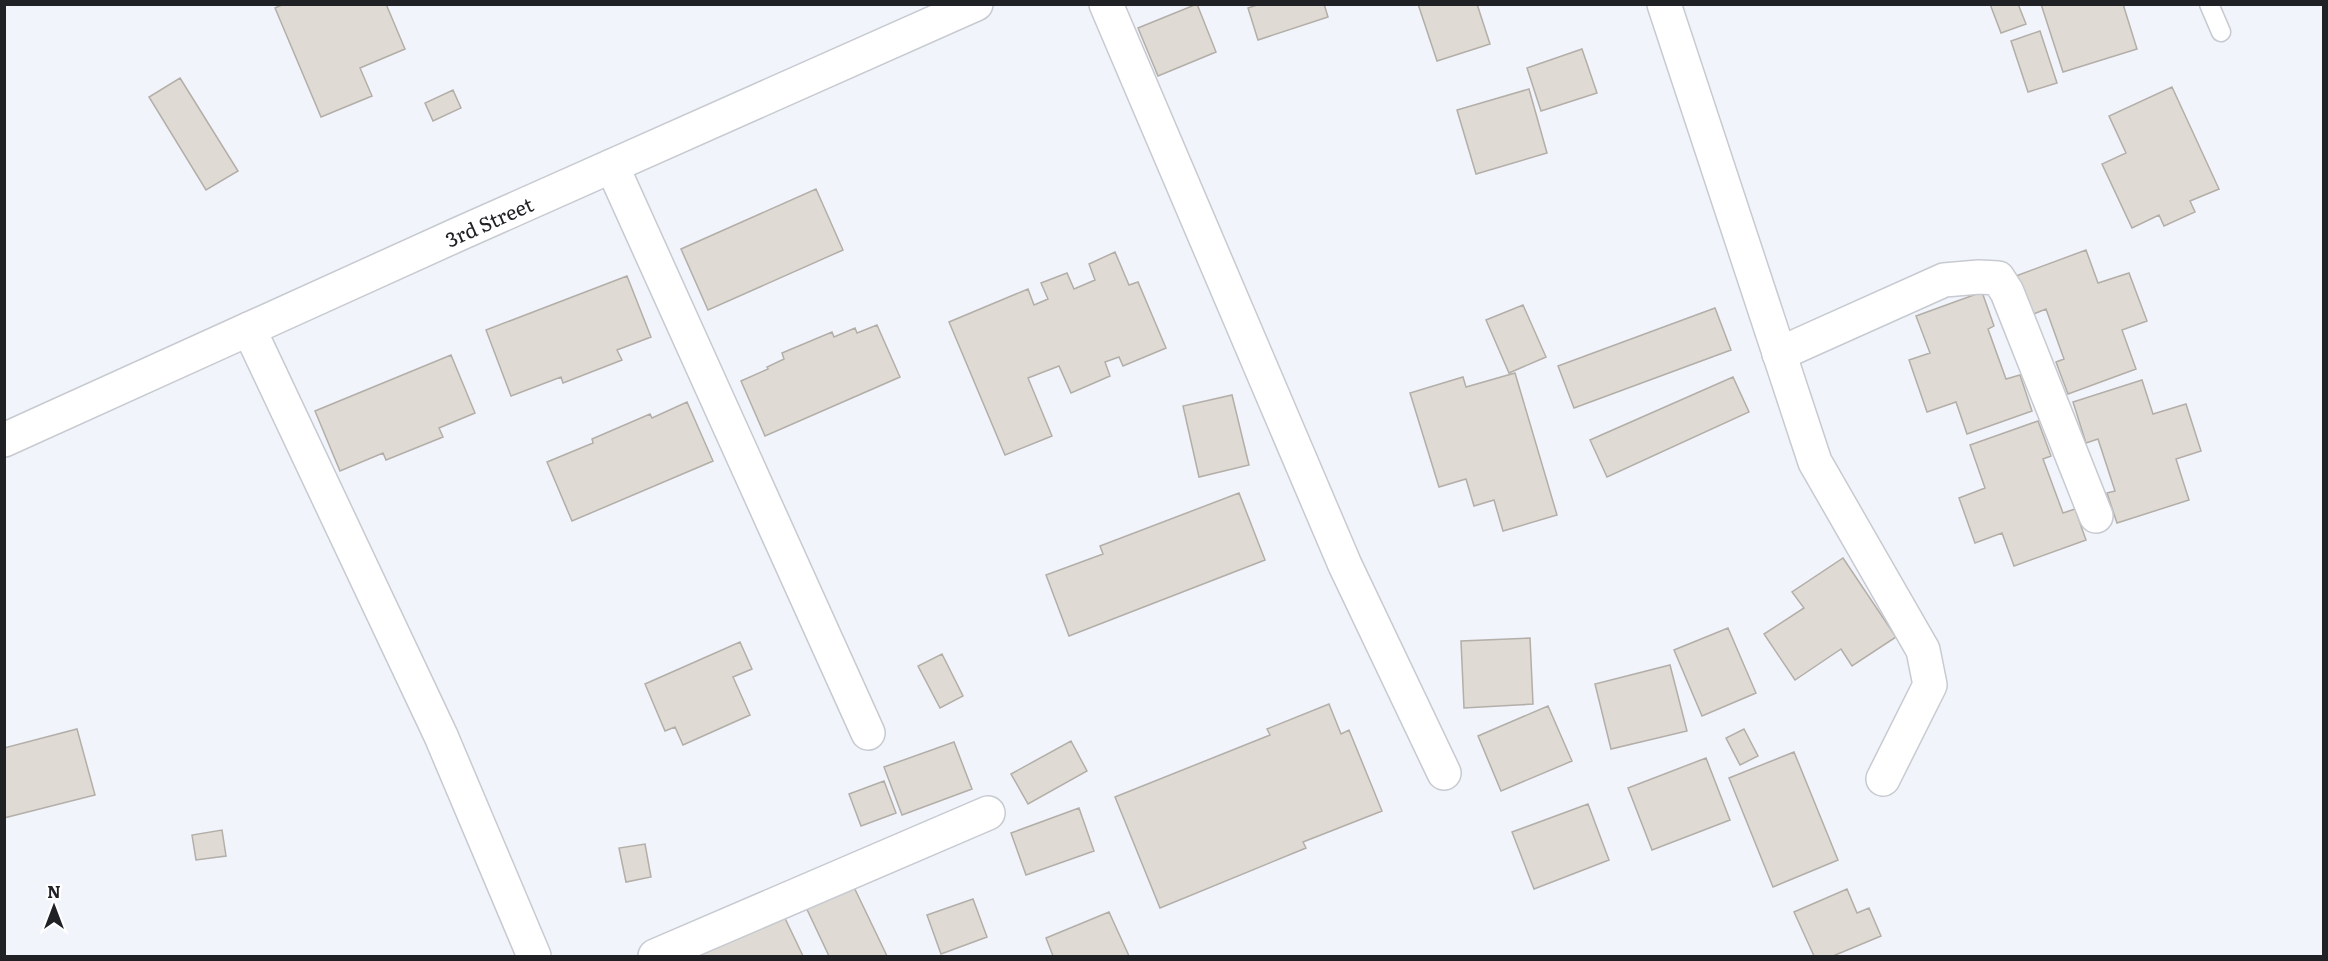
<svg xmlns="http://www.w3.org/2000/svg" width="2328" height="961" font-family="Literata,serif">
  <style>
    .building { fill: #dfdad4; stroke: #b3aea8; stroke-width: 1.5 }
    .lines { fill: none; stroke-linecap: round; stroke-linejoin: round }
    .lane-casing { stroke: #c7cad0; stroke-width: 21 }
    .street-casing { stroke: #c7cad0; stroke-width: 36 }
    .lane { stroke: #fff; stroke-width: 18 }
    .street { stroke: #fff; stroke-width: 33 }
    .labels { text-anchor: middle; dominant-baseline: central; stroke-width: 6; stroke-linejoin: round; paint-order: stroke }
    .street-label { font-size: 20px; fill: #202124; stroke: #fff }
  </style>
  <rect width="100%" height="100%" fill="#f1f4fb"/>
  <!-- building -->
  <path class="building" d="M 284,4 L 386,4 L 405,49 L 360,68 L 372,96 L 321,117 L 275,8 Z
    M 1197,4 L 1216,52 L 1158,76 L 1138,28 Z
    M 1260,4 L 1324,4 L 1328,17 L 1258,40 L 1248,8 Z
    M 1418,4 L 1477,4 L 1490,44 L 1437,61 Z
    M 1990,4 L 2018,4 L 2026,24 L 2001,33 Z
    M 2041,4 L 2123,4 L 2137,49 L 2063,72 Z
    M 2040,31 L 2057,83 L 2028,92 L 2011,41 Z
    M 1582,49 L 1597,93 L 1541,111 L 1527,68 Z
    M 180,78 L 238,171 L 206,190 L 149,97 Z
    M 2172,87 L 2219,189 L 2190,201 L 2195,212 L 2164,226 L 2159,215 L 2132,228 L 2102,164 L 2126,153 L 2109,116 Z
    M 1529,89 L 1547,153 L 1476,174 L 1457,110 Z
    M 453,90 L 461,108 L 433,121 L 425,103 Z
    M 816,189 L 843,250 L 708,310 L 681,249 Z
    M 2086,250 L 2098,283 L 2129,273 L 2147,321 L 2122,330 L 2136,369 L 2068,394 L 2056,362 L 2064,359 L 2046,309 L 2031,315 L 2016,276 Z
    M 1115,252 L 1129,285 L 1138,282 L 1166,348 L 1123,366 L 1119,357 L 1105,362 L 1110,376 L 1071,393 L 1059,366 L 1028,378 L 1052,436 L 1005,455 L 949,322 L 1028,289 L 1034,305 L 1048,299 L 1041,283 L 1067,273 L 1074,289 L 1095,280 L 1089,264 Z
    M 627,276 L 651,337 L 617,350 L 622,360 L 563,383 L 561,377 L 511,396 L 486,330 Z
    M 1982,292 L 1994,326 L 1988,329 L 2006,379 L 2020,375 L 2032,411 L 1967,434 L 1956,402 L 1927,412 L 1909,360 L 1930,353 L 1916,316 Z
    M 1523,305 L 1546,357 L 1509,373 L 1486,320 Z
    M 1715,308 L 1731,350 L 1574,408 L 1558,366 Z
    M 877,325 L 900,377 L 765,436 L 741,381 L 768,369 L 767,367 L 784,359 L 782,353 L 832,332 L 834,337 L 855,328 L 857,333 Z
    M 451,355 L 475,413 L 439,428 L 443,437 L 386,460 L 383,453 L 340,471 L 315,411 Z
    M 1515,373 L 1557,515 L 1503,531 L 1494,500 L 1474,506 L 1466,479 L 1439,487 L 1410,393 L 1463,377 L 1466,387 Z
    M 1733,377 L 1749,412 L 1607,477 L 1590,440 Z
    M 2142,380 L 2153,414 L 2186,404 L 2201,451 L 2176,459 L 2189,500 L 2117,523 L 2107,493 L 2115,491 L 2098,439 L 2086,443 L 2073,402 Z
    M 1232,395 L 1249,465 L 1199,477 L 1183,406 Z
    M 687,402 L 713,461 L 572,521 L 547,462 L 593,443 L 592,439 L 650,414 L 652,418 Z
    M 2038,421 L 2051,456 L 2043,459 L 2063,513 L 2075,509 L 2086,540 L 2014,566 L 2002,533 L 1975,543 L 1959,498 L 1985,488 L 1970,445 Z
    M 1239,493 L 1265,560 L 1069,636 L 1046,575 L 1103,554 L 1100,546 Z
    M 1843,558 L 1896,637 L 1852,666 L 1841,649 L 1795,680 L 1764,634 L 1804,608 L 1792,592 Z
    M 1728,628 L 1756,693 L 1702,716 L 1674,650 Z
    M 1530,638 L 1533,704 L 1464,708 L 1461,641 Z
    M 740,642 L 752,669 L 733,677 L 750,715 L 683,745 L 675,727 L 665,731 L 645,684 Z
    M 942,654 L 963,696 L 940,708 L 918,666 Z
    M 1670,665 L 1687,731 L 1611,749 L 1595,684 Z
    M 1329,704 L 1341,734 L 1349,730 L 1382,811 L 1303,842 L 1306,848 L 1160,908 L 1115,797 L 1270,735 L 1267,729 Z
    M 1548,706 L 1572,761 L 1501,791 L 1478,736 Z
    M 77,729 L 95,795 L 4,818 L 4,748 Z
    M 1744,729 L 1758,756 L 1740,765 L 1726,738 Z
    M 1071,741 L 1087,771 L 1028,804 L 1011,774 Z
    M 954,742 L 972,789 L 902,815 L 884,767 Z
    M 1794,752 L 1838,860 L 1773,887 L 1729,778 Z
    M 1706,758 L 1730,820 L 1652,850 L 1628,788 Z
    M 884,781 L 896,813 L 861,826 L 849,794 Z
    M 1588,804 L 1609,860 L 1534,889 L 1512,832 Z
    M 1079,808 L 1094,851 L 1026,875 L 1011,833 Z
    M 222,830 L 226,856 L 196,860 L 192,835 Z
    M 645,844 L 651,877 L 626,882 L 619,848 Z
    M 851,881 L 887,956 L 829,956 L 804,903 Z
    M 1847,889 L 1857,913 L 1869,908 L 1881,936 L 1833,956 L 1814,956 L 1794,912 Z
    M 973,899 L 987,937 L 941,954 L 927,915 Z
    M 781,910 L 803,956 L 698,956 L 695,950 Z
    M 1109,912 L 1129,956 L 1053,956 L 1046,938 Z"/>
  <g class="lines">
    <defs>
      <path id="lane" d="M 2209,4 L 2221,32"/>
      <g id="street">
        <path d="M 1106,4 L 1345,565 L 1444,773"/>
        <path d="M 1664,4 L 1815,462 L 1923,650 L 1930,685 L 1883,779"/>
        <path d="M 612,166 L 868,733"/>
        <path d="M 249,329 L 441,736 L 534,956"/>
        <path d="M 1779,354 L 1944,280 L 1979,277 L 1998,278 L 2007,292 L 2096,516"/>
        <path id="s1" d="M 4,440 L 461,233 L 976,4"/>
        <path d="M 655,956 L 988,813"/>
      </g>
    </defs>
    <!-- lane casing -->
    <use href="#lane" class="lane-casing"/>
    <!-- street casing -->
    <use href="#street" class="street-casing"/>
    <!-- lane -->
    <use href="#lane" class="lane"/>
    <!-- street -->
    <use href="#street" class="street"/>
  </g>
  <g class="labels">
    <!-- street labels -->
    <g class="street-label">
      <text stroke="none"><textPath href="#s1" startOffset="532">3rd Street</textPath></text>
    </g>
  </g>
  <!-- border -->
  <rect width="2328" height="961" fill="none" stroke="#202124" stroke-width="12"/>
  <!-- north arrow -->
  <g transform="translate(54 907)" stroke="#ffffff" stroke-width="4.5" paint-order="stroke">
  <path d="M0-4.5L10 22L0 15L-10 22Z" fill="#202124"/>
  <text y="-9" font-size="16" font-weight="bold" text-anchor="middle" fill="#202124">N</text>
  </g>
</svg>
